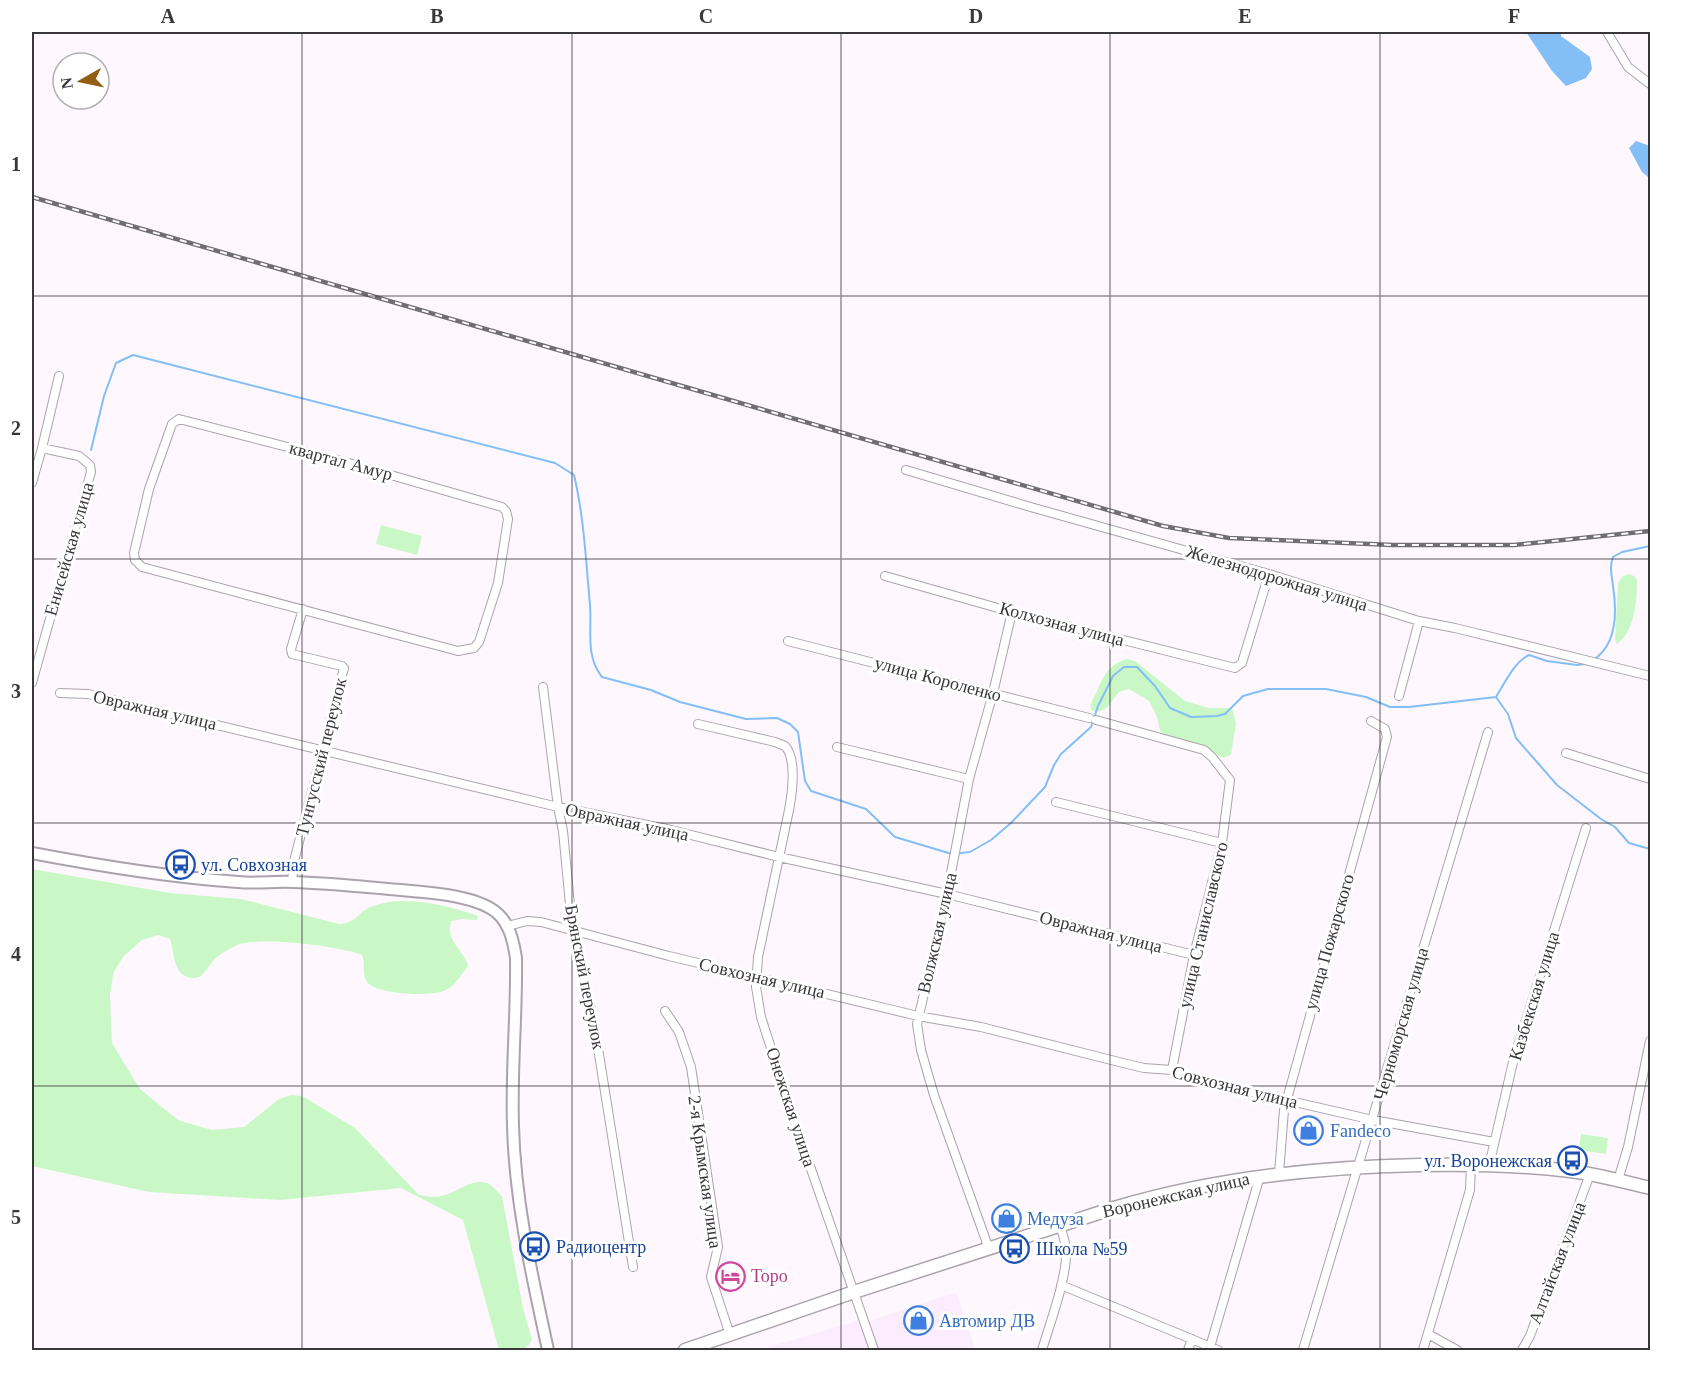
<svg xmlns="http://www.w3.org/2000/svg" width="1682" height="1382" font-family="Georgia,serif">
  <style>
    .built { fill: #fcedfe }
    .green { fill: #c9f8c6 }
    .water { fill: #83bef7 }
    .lines { fill: none; stroke-linecap: round; stroke-linejoin: round }
    .stream { stroke: #83bef7; stroke-width: 2 }
    .minor-casing { stroke: #aba3ac; stroke-width: 10 }
    .secondary-casing { stroke: #aba3ac; stroke-width: 14 }
    .trunk-casing { stroke: #aba3ac; stroke-width: 15 }
    .minor { stroke: #fff; stroke-width: 8 }
    .secondary { stroke: #fff; stroke-width: 10 }
    .trunk { stroke: #fff; stroke-width: 12 }
    .rail-casing { stroke: #716d72; stroke-width: 4.5 }
    .rail { stroke: #fff; stroke-width: 2; stroke-dasharray: 7; stroke-linecap: butt }
    .grid { fill: none; stroke: #3a373b; stroke-width: 1.5; stroke-opacity: 0.55 }
    .labels { text-anchor: middle; dominant-baseline: central; stroke-width: 6; stroke-linejoin: round; paint-order: stroke }
    .street-label { font-size: 18px; fill: #3a373b; stroke: #fff }
    .transit-label { font-size: 18px; fill: #164399; stroke: #fff; text-anchor: start }
    .shop-label { font-size: 18px; fill: #366cbe; stroke: #fff; text-anchor: start }
    .hotel-label { font-size: 18px; fill: #b23c85; stroke: #fff; text-anchor: start }
    .neatline { fill: none; stroke: #3a373b; stroke-width: 2 }
    .grid-label { font-size: 20px; text-anchor: middle; font-weight: bold; fill: #3a373b }
  </style>
  <rect width="100%" height="100%" fill="#fef8fe"/>
  <!-- built -->
  <path class="built" d="M 956,1292 L 976,1350 L 758,1350 L 857,1321 L 870,1321 Z"/>
  <!-- green -->
  <path class="green" d="M 381,525 L 422,536 L 417,555 L 376,544 Z
    M 1629,574 L 1634,576 L 1637,580 C 1637,601 1635,631 1617,644 L 1615,640 L 1618,583 L 1623,576 Z
    M 1127,659 L 1135,661 L 1185,701 L 1209,708 L 1232,708 L 1236,723 L 1231,755 L 1223,758 L 1200,745 L 1166,736 L 1160,731 L 1157,717 L 1149,701 L 1129,689 L 1119,692 C 1111,701 1106,716 1091,710 C 1090,702 1094,698 1097,691 C 1104,675 1109,664 1127,659 Z
    M 32,869 L 170,893 L 241,899 L 339,924 C 355,924 358,912 371,907 C 404,894 446,905 478,916 L 477,920 L 462,919 L 451,921 C 445,942 464,949 468,966 C 462,974 455,986 446,990 C 432,997 377,995 367,982 C 361,974 366,964 362,955 C 339,946 260,936 237,945 C 231,948 222,953 217,957 C 206,966 204,984 185,976 C 173,970 174,950 170,939 L 158,935 L 142,940 L 124,956 L 114,971 L 110,994 L 112,1043 L 140,1089 L 178,1120 L 212,1130 L 244,1127 L 279,1099 L 291,1095 L 302,1096 L 355,1128 L 418,1194 C 450,1206 464,1176 487,1183 C 493,1185 497,1192 502,1196 L 523,1308 L 532,1340 C 525,1353 513,1351 499,1350 L 463,1220 L 401,1188 L 280,1200 L 149,1192 L 32,1166 Z
    M 1581,1134 L 1608,1138 L 1606,1154 L 1579,1150 Z"/>
  <!-- water -->
  <path class="water" d="M 1526,32 L 1543,33 L 1544,32 L 1561,32 L 1561,36 L 1590,57 L 1592,69 L 1586,78 L 1566,86 L 1552,71 Z
    M 1636,141 L 1650,146 L 1650,176 L 1648,177 L 1642,172 L 1629,148 Z"/>
  <g class="lines">
    <!-- stream -->
    <path class="stream" d="M 91,450 L 104,396 L 116,363 L 133,355 L 555,463 L 574,475 C 584,517 586,562 590,605 C 592,629 585,656 602,677 L 651,690 L 680,702 L 746,719 L 777,718 L 790,724 L 798,732 L 805,781 L 811,791 L 866,809 L 895,837 L 952,854 L 970,852 L 991,840 L 1011,823 L 1045,787 L 1054,765 L 1061,754 L 1091,727 L 1098,706 L 1113,676 L 1124,667 L 1137,667 L 1155,686 L 1170,708 L 1191,717 L 1217,716 L 1225,714 L 1243,696 L 1268,689 L 1326,689 L 1366,697 L 1390,707 L 1409,707 L 1496,697 C 1504,684 1515,661 1529,655 L 1547,661 L 1577,665 L 1585,664
      M 1593,660 C 1617,645 1617,612 1613,586 C 1612,576 1609,567 1613,557 L 1622,552 L 1650,546
      M 1496,697 L 1508,714 L 1516,738 L 1557,785 L 1601,819 L 1615,827 L 1629,843 L 1650,849"/>
    <defs>
      <path id="minor" d="M 1607,32 L 1628,67 L 1650,84
        M 179,419 L 342,461 L 502,507 L 506,511 L 508,519 L 498,583 L 479,642 L 474,648 L 458,651 L 142,567 L 135,560 L 134,553 L 149,489 L 172,424 Z
        M 906,470 L 1034,508 L 1269,574 L 1419,621 L 1455,628 L 1650,676
        M 32,483 L 42,448 L 59,376
        M 885,576 L 1012,612 L 1235,668 L 1242,663 L 1269,574
        M 788,641 L 1089,718
        M 32,683 L 91,472 L 90,465 L 79,456 L 42,448
        M 543,687 L 558,807 L 563,831 L 571,915 L 594,1023 L 633,1267
        M 60,693 L 88,694 L 558,807 L 667,829 L 779,857 L 947,894 L 1194,955
        M 1399,696 L 1419,621
        M 1096,720 L 1204,750 L 1212,757 L 1230,780 L 1222,843 L 1194,955 L 1172,1070
        M 698,724 L 775,742 L 785,746 C 797,759 792,794 789,810 L 758,957 L 756,987 L 761,1017 L 795,1123 L 874,1350
        M 837,747 L 969,779
        M 1566,753 L 1650,779
        M 1056,802 L 1222,843
        M 292,882 L 294,861 L 344,668 L 342,666 L 292,654 L 291,649 L 303,609
        M 508,926 L 527,921 L 541,922 L 669,956 L 918,1016 L 981,1027 L 1123,1063 L 1144,1068 L 1172,1070 L 1194,1079 L 1373,1120 L 1494,1142
        M 665,1011 L 679,1032 L 691,1067 L 718,1247 L 711,1277 L 730,1335
        M 1489,1166 L 1513,1062 L 1586,828
        M 1279,1174 L 1284,1110 L 1387,737 L 1385,729 L 1371,721
        M 1618,1180 L 1628,1147 L 1650,1041
        M 989,1249 L 934,1095 L 921,1050 L 917,1024 L 947,894 L 969,779 L 993,693 L 1012,612
        M 1061,1285 L 1218,1350
        M 1428,1334 L 1457,1350
        M 1210,1347 L 1260,1176
        M 1042,1350 C 1050,1323 1068,1276 1066,1248 C 1065,1240 1062,1233 1060,1225
        M 1188,1350 L 1192,1339
        M 1303,1350 L 1488,732
        M 1423,1350 L 1470,1190 L 1471,1164
        M 1522,1350 L 1530,1336 L 1590,1174"/>
      <path id="secondary" d="M 32,853 C 100,866 168,877 238,882 C 256,884 274,881 293,882 C 329,883 365,887 401,890 C 426,892 468,895 490,908 C 508,918 513,938 516,958 C 517,1014 511,1070 513,1126 C 515,1202 532,1276 548,1350"/>
      <path id="trunk" d="M 685,1350 L 854,1292 L 1114,1208 C 1213,1178 1317,1167 1420,1165 C 1470,1164 1521,1165 1570,1171 C 1597,1174 1624,1182 1650,1188"/>
    </defs>
    <!-- minor casing -->
    <use href="#minor" class="minor-casing"/>
    <!-- secondary casing -->
    <use href="#secondary" class="secondary-casing"/>
    <!-- trunk casing -->
    <use href="#trunk" class="trunk-casing"/>
    <!-- minor -->
    <use href="#minor" class="minor"/>
    <!-- secondary -->
    <use href="#secondary" class="secondary"/>
    <!-- trunk -->
    <use href="#trunk" class="trunk"/>
    <defs>
      <path id="rail" d="M 32,197 L 1163,526 L 1229,538 L 1393,545 L 1514,545 L 1650,531"/>
    </defs>
    <!-- rail casing -->
    <use href="#rail" class="rail-casing"/>
    <!-- rail -->
    <use href="#rail" class="rail"/>
  </g>
  <!-- grid -->
  <path class="grid" d="M 302,32 L 302,1350M 572,32 L 572,1350M 841,32 L 841,1350M 1110,32 L 1110,1350M 1380,32 L 1380,1350M 32,296 L 1650,296M 32,559 L 1650,559M 32,823 L 1650,823M 32,1086 L 1650,1086"/>
  <!-- icons -->
  <defs>
    <symbol id="bus-ring" viewBox="-11 -11 22 22"><circle r="9.5" fill="#fff" stroke="#1a4fb4" stroke-width="1.5"/><path d="M-5-6H5V4H4V6H2V4H-2V6H-4V4H-5ZM-3.5-4V0h7V-4ZM-3.5 1.2v1.5H-2V1.2ZM2 1.2v1.5H3.5V1.2Z" fill="#1a4fb4"/></symbol>
    <symbol id="shop-ring" viewBox="-11 -11 22 22"><circle r="9.5" fill="#fff" stroke="#3f7fe0" stroke-width="1.5"/><path d="M-5-2.5h2.3a2.7 3.5 0 0 1 5.4 0H5L5.5 6h-11ZM-1.5-2.5h3a1.5 2.3 0 0 0-3 0Z" fill="#3f7fe0"/></symbol>
    <symbol id="hotel-ring" viewBox="-11 -11 22 22"><circle r="9.5" fill="#fff" stroke="#d1479c" stroke-width="1.5"/><path d="M-6-4.5h1.5V1H6V5H4.5V3h-9V5H-6ZM-4 0a1.8 1.8 0 1 1 3.6 0ZM.5 0V-2.5h3Q6-2.5 6 0Z" fill="#d1479c"/></symbol>
  </defs>
  <g fill-rule="evenodd">
    <use href="#bus-ring" x="164" y="848" width="33" height="33"/>
    <use href="#shop-ring" x="1292" y="1114" width="33" height="33"/>
    <use href="#bus-ring" x="1556" y="1144" width="33" height="33"/>
    <use href="#shop-ring" x="990" y="1202" width="33" height="33"/>
    <use href="#bus-ring" x="518" y="1230" width="33" height="33"/>
    <use href="#bus-ring" x="998" y="1232" width="33" height="33"/>
    <use href="#hotel-ring" x="714" y="1260" width="33" height="33"/>
    <use href="#shop-ring" x="902" y="1304" width="33" height="33"/>
  </g>
  <g class="labels">
    <!-- street labels -->
    <g class="street-label">
      <text transform="translate(341 461) rotate(15)">квартал Амур</text>
      <text transform="translate(69 549) rotate(-74)">Енисейская улица</text>
      <text transform="translate(1277 578) rotate(17)">Железнодорожная улица</text>
      <text transform="translate(1062 624) rotate(15)">Колхозная улица</text>
      <text transform="translate(938 679) rotate(15)">улица Короленко</text>
      <text transform="translate(155 710) rotate(13)">Овражная улица</text>
      <text transform="translate(321 757) rotate(-76)">Тунгусский переулок</text>
      <text transform="translate(627 822) rotate(12)">Овражная улица</text>
      <text transform="translate(1203 925) rotate(-77)">улица Станиславского</text>
      <text transform="translate(1101 932) rotate(14)">Овражная улица</text>
      <text transform="translate(937 933) rotate(-77)">Волжская улица</text>
      <text transform="translate(1329 942) rotate(-74)">улица Пожарского</text>
      <text transform="translate(585 977) rotate(79)">Брянский переулок</text>
      <text transform="translate(762 978) rotate(13)">Совхозная улица</text>
      <text transform="translate(1534 996) rotate(-73)">Казбекская улица</text>
      <text transform="translate(1401 1024) rotate(-74)">Черноморская улица</text>
      <text transform="translate(1235 1087) rotate(14)">Совхозная улица</text>
      <text transform="translate(791 1107) rotate(72)">Онежская улица</text>
      <text transform="translate(705 1172) rotate(82)">2-я Крымская улица</text>
      <text transform="translate(1176 1195) rotate(-13)">Воронежская улица</text>
      <text transform="translate(1557 1263) rotate(-69)">Алтайская улица</text>
    </g>
    <!-- transit labels -->
    <g class="transit-label">
      <text x="201" y="865">ул. Совхозная</text>
      <text x="1552" y="1161" text-anchor="end">ул. Воронежская</text>
      <text x="556" y="1247">Радиоцентр</text>
      <text x="1036" y="1249">Школа №59</text>
    </g>
    <!-- shop labels -->
    <g class="shop-label">
      <text x="1330" y="1131">Fandeco</text>
      <text x="1027" y="1219">Медуза</text>
      <text x="939" y="1321">Автомир ДВ</text>
    </g>
    <!-- hotel labels -->
    <g class="hotel-label">
      <text x="751" y="1276">Торо</text>
    </g>
  </g>
  <!-- border -->
  <rect width="1682" height="1382" fill="none" stroke="#ffffff" stroke-width="66"/>
  <!-- north arrow -->
  <g transform="translate(81 81) rotate(261)"><circle r="28" fill="#ffffff" stroke="#b0afb1" stroke-width="1.5"/>
  <path d="M0-4.5L10 22L0 15L-10 22Z" fill="#935d14"/>
  <text y="-9" font-size="16" font-weight="bold" text-anchor="middle" fill="#3a373b">N</text>
  </g>
  <rect x="33" y="33" width="1616" height="1316" class="neatline"/>
  <g class="grid-label">
    <text x="168" y="23">A</text>
    <text x="437" y="23">B</text>
    <text x="706" y="23">C</text>
    <text x="976" y="23">D</text>
    <text x="1245" y="23">E</text>
    <text x="1514" y="23">F</text>
    <text x="16" y="171">1</text>
    <text x="16" y="435">2</text>
    <text x="16" y="698">3</text>
    <text x="16" y="961">4</text>
    <text x="16" y="1224">5</text>
  </g>
</svg>
